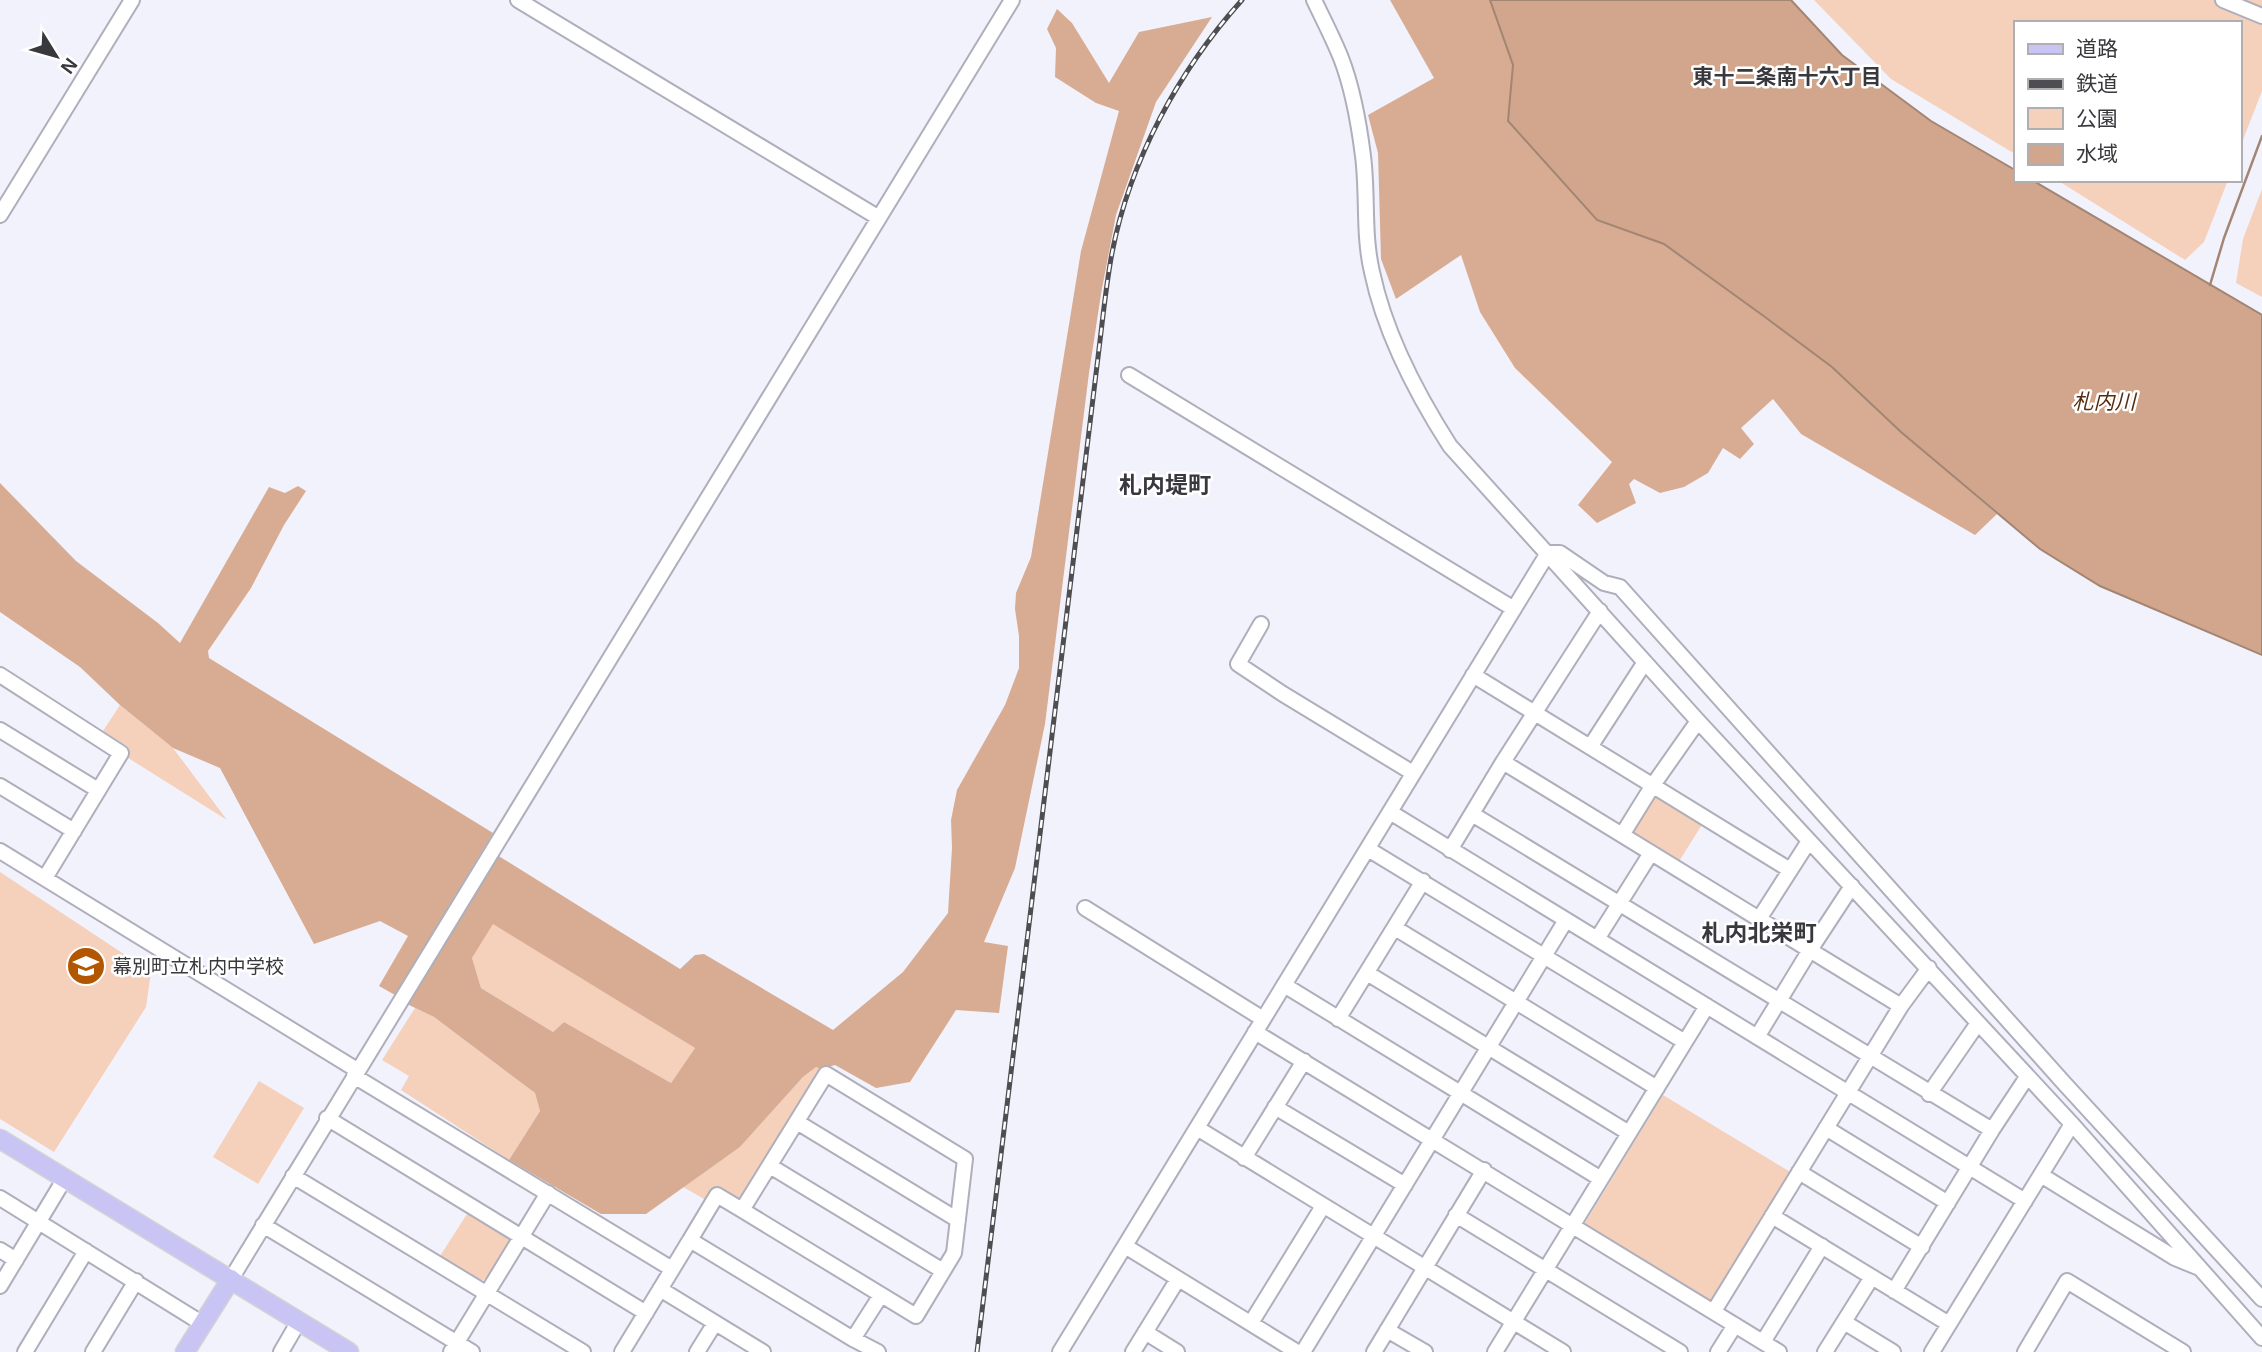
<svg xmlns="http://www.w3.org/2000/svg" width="2262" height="1352" font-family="Helvetica,'Noto Sans JP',sans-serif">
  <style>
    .green { fill: #f5d0bb }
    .forest { fill: #d8ac92; fill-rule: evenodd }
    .water { fill: #d1a68c; stroke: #a38574; stroke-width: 2 }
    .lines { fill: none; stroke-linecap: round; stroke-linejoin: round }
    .stream { stroke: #a38574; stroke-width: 2.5 }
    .minor-casing { stroke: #afafbc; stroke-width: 18 }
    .major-casing { stroke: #d3d3d4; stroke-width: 21 }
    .minor { stroke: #fff; stroke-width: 14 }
    .major { stroke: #c8c5f4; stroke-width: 18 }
    .rail-casing { stroke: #4d4d52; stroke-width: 5 }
    .rail { stroke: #fff; stroke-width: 2.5; stroke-dasharray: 8; stroke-linecap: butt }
    .labels { text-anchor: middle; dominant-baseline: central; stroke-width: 5; stroke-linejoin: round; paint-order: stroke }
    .poi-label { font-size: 19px; fill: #38383d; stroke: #fff; text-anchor: start }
    .neighbourhood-label { font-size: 21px; font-weight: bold; fill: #38383d; stroke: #fff }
    .water-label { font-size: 21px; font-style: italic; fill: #572d10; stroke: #fff }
    .quarter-label { font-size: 23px; font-weight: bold; fill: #38383d; stroke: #fff }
  </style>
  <rect width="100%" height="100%" fill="#f2f2fd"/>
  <!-- green -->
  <path class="green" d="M 1814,0 L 2262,0 L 2262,91 L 2239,150 L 2239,23 L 2015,23 L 2015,154 L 1891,79 Z
    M 2057,180 L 2228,180 L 2204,242 L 2185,260 Z
    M 2262,189 L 2262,297 L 2236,283 L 2243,239 Z
    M 120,705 L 173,748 L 227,820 L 125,756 L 128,750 L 127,746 L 103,731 Z
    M 1657,794 L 1703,823 L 1678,863 L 1632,835 L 1631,831 L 1653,795 Z
    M 0,872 L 151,972 L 146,1007 L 54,1152 L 0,1119 Z
    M 493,923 L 695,1048 L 671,1083 L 564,1022 L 553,1032 L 481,988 L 472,958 Z
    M 415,1008 L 434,1017 L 535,1093 L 540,1111 L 509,1160 L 401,1090 L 409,1076 L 382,1060 Z
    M 816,1067 L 821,1069 L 744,1199 L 738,1200 L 715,1187 L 706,1200 L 683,1187 L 740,1147 L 803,1077 Z
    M 259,1081 L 304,1108 L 258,1184 L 213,1157 Z
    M 1663,1095 L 1792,1173 L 1713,1301 L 1710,1302 L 1587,1226 L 1585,1223 Z
    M 469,1211 L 508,1235 L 511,1241 L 488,1279 L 481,1280 L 440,1256 Z"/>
  <!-- forest -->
  <path class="forest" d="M 1390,0 L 1490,0 L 1513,65 L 1508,121 L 1597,220 L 1664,244 L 1765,317 L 1832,367 L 1901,432 L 1997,514 L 1975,535 L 1801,434 L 1773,399 L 1741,428 L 1754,444 L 1740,459 L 1723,448 L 1708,473 L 1684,487 L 1660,493 L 1634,479 L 1629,484 L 1636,503 L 1597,523 L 1578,505 L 1612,462 L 1515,368 L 1480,312 L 1461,255 L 1396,299 L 1381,259 L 1378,153 L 1368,115 L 1434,78 Z
    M 1057,9 L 1072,23 L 1109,83 L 1139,32 L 1212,17 L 1156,102 L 1116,215 L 1101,294 L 1089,373 L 1045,724 L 1015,868 L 984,942 L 1008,946 L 999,1013 L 956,1010 L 910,1082 L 876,1088 L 835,1065 L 821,1069 L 816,1067 L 803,1077 L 740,1147 L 646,1214 L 601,1214 L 509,1160 L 540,1111 L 535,1093 L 434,1017 L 407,1004 L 497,855 L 680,969 L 695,955 L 704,954 L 833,1030 L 903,972 L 948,913 L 952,848 L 951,820 L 957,790 L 1005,705 L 1019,668 L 1019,636 L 1015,609 L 1016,593 L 1031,557 L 1081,251 L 1119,111 L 1096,103 L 1055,77 L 1056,48 L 1047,29 ZM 493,924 L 695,1048 L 671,1083 L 564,1022 L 553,1032 L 481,988 L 472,958 Z
    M 0,483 L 76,561 L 158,623 L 180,643 L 269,487 L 285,493 L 298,486 L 306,491 L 284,525 L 251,588 L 208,651 L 209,658 L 493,833 L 395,995 L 379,986 L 408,936 L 380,921 L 314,944 L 220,768 L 173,748 L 120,705 L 80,667 L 0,612 Z"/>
  <!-- water -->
  <path class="water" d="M 1490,0 L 1791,0 L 1842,55 L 1931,121 L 2015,170 L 2015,180 L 2032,180 L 2262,315 L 2262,655 L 2100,586 L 2040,549 L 1901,432 L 1832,367 L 1765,317 L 1664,244 L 1597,220 L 1508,121 L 1513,65 Z"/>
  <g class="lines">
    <!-- stream -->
    <path class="stream" d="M 2210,285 L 2224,238 L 2262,136"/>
    <defs>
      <path id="minor" d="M 518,0 L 879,218
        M 1314,0 C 1323,19 1333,38 1341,58 C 1353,89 1359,124 1363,156 C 1368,195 1363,234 1372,272 C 1385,334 1416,393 1450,446 L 1698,721 L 2072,1124 L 2262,1338
        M 2223,0 L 2262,16
        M 0,215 L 132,0
        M 1129,375 L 1514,609
        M 1261,624 L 1238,664 L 1283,694 L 1413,773
        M 0,675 L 121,753 L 45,878
        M 1473,675 L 1790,870
        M 0,730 L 98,790
        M 1590,747 L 1645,662
        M 1503,762 L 1901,1006
        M 0,786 L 74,831
        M 1390,812 L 2025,1201
        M 1472,814 L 1992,1130
        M 1622,835 L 1653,785 L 1698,721
        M 1368,849 L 1685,1042
        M 1450,850 L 1503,762 L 1600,611
        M 0,851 L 357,1070
        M 1085,908 L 1263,1019
        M 1759,919 L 1809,841
        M 1395,928 L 1657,1088
        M 1597,939 L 1651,853
        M 1367,973 L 1629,1133
        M 1284,985 L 1601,1179
        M 1338,1019 L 1423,881
        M 1255,1032 L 1779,1352
        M 1757,1037 L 1810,950 L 1852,886
        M 354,1076 L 672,1269
        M 1929,1094 L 1978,1023
        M 1275,1107 L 1405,1185
        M 327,1118 L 646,1313
        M 797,1122 L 958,1220
        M 1197,1128 L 1563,1352
        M 1826,1128 L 1948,1203
        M 1244,1158 L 1304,1061
        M 770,1166 L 943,1271
        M 1799,1172 L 1922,1247
        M 2041,1175 L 2175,1258 L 2197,1267
        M 293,1176 L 583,1352
        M 0,1198 L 203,1324
        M 1456,1215 L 1680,1352
        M 1772,1216 L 1949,1324
        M 263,1225 L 472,1352
        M 690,1240 L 717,1195 L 742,1210 L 916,1316 L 954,1253 L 965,1159 L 826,1074 L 742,1210
        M 1125,1246 L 1297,1352
        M 0,1250 L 16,1260
        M 231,1279 L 1012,0
        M 0,1286 L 65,1178
        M 660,1289 L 763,1352
        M 1894,1291 L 1992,1130 L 2027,1077
        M 1714,1311 L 1901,1006 L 1929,968
        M 1844,1322 L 1893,1352
        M 1251,1323 L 1323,1206
        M 1387,1330 L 1425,1352
        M 1145,1332 L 1177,1352
        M 853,1339 L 881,1295
        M 1763,1342 L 1822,1246
        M 25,1352 L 86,1251
        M 93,1352 L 136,1281
        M 281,1352 L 299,1321
        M 451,1352 L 548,1193
        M 622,1352 L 690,1240 L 853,1339 L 878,1352
        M 697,1352 L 715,1323
        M 1060,1352 L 1548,553 L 1560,553 L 1604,583 L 1620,587 L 2063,1082 L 2262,1299
        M 1133,1352 L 1178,1279
        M 1303,1352 L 1566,920
        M 1374,1352 L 1484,1170
        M 1495,1352 L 1707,1006
        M 1718,1352 L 1735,1325
        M 1825,1352 L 1872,1277
        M 1932,1352 L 2072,1124
        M 2025,1352 L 2067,1281 L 2183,1352"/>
      <path id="major" d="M 0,1139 L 349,1352
        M 185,1352 L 231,1279"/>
    </defs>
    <!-- minor casing -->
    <use href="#minor" class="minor-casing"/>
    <!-- major casing -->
    <use href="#major" class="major-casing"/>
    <!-- minor -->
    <use href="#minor" class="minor"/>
    <!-- major -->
    <use href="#major" class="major"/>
    <defs>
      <path id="rail" d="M 977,1352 L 1099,349 C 1103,317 1106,285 1112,253 C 1130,160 1179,70 1242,0"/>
    </defs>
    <!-- rail casing -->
    <use href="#rail" class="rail-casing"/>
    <!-- rail -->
    <use href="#rail" class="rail"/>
  </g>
  <!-- icons -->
  <defs>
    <symbol id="school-disc" viewBox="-11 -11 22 22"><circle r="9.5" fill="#b35600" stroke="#fff"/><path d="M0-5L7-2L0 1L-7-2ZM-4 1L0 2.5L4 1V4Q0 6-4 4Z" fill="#fff"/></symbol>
  </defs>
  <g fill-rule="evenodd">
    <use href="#school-disc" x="64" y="944" width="44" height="44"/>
  </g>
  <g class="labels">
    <!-- poi labels -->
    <g class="poi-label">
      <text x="113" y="966">幕別町立札内中学校</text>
    </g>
    <!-- neighbourhood labels -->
    <g class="neighbourhood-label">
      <text x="1787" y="76">東十二条南十六丁目</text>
    </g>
    <!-- water labels -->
    <g class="water-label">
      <text x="2104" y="401">札内川</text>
    </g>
    <!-- quarter labels -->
    <g class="quarter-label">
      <text x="1165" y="485">札内堤町</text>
      <text x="1759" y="933">札内北栄町</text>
    </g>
  </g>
  <!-- legend -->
  <rect x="2014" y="21" width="228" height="161" fill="#ffffff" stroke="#afafb1" stroke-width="2"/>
  <rect x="2028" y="44" width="35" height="10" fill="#c8c5f4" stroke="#afafb1" stroke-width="2"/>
  <text x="2076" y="56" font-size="21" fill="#38383d">道路</text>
  <rect x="2028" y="79" width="35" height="10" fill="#4d4d52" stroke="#afafb1" stroke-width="2"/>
  <text x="2076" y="91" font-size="21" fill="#38383d">鉄道</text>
  <rect x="2028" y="108" width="35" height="21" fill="#f5d0bb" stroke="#afafb1" stroke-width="2"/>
  <text x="2076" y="126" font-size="21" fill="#38383d">公園</text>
  <rect x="2028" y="144" width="35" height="21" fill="#d1a68c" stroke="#afafb1" stroke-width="2"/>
  <text x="2076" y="161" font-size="21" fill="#38383d">水域</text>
  <!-- north arrow -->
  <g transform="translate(56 56) rotate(127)" stroke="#ffffff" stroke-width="5" paint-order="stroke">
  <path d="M0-5L12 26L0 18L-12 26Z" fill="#38383d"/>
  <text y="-10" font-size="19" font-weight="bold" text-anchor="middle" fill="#38383d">N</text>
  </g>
</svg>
